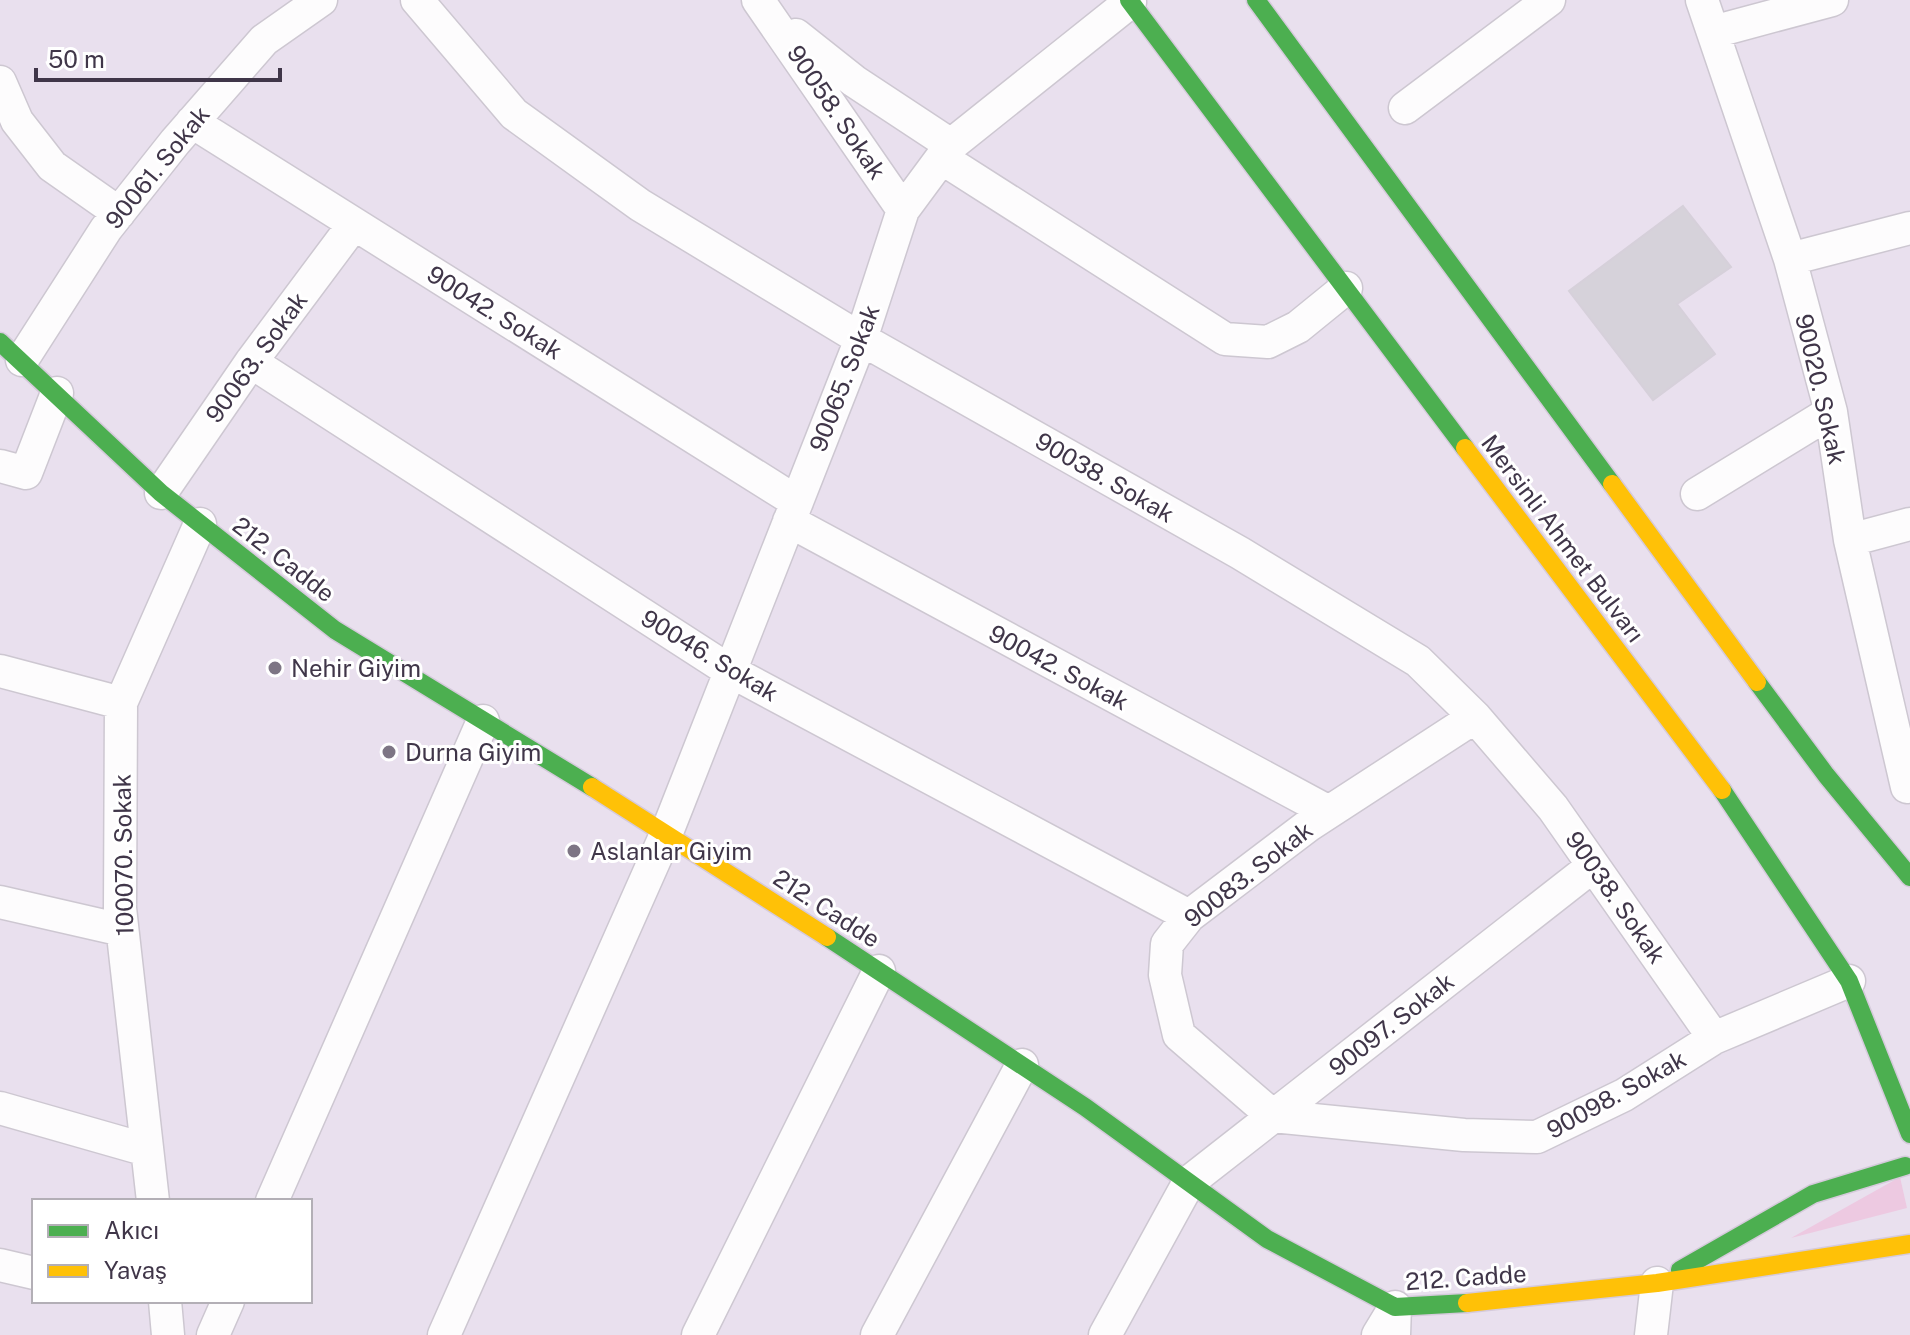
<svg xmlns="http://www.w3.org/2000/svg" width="1910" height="1335" font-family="'Public Sans',sans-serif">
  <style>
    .residential { fill: #e9e0ee; fill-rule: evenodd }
    .green { fill: #edc9e1 }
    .building { fill: #d6d2da; stroke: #d6d0da; stroke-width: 2 }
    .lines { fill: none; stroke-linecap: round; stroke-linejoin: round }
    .street-casing { stroke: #cdc7d1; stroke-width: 35 }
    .fast-casing { stroke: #d5cadb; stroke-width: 21 }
    .slow-casing { stroke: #d5cadb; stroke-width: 21 }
    .street { stroke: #fdfcfd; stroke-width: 32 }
    .fast { stroke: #4caf50; stroke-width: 18 }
    .slow { stroke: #ffc107; stroke-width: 18 }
    .poi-dot { fill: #7d7584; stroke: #fff; stroke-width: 3 }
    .labels { text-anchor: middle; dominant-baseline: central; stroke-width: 6; stroke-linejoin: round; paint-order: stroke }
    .street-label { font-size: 24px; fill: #403649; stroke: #fff }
    .poi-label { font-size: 24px; fill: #403649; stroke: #fff; text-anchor: start }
  </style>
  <rect width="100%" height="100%" fill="#efebf2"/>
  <!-- residential -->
  <path class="residential" d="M 0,0 L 1910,0 L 1910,1335 L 0,1335 ZM 34,1201 L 310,1201 L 310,1301 L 34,1301 Z"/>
  <!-- green -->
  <path class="green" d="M 1900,1177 L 1907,1208 L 1791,1238 Z"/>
  <!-- building -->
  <path class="building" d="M 1683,206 L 1731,267 L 1677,304 L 1715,354 L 1653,400 L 1569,291 Z"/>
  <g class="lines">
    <defs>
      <path id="street" d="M 417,0 L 514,114 L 640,205 L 861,339 L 1240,553 L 1418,661 L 1475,717 L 1553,808 L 1714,1038
        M 758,0 L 903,210
        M 1702,0 L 1790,259 L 1831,412 L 1850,540 L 1907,787 L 1910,786
        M 1713,32 L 1832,0
        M 796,35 L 854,81 L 951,145
        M 0,82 L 17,121 L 52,166 L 119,213
        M 1405,108 L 1549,0
        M 192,122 L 797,502
        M 943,159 L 1225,339 L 1268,342 L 1298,327 L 1346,288
        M 1790,259 L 1910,228
        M 22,360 L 106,229 L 175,142 L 264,40 L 321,0
        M 251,362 L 730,671 L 1189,916
        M 0,466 L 26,473 L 57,393
        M 161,493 L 251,362 L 354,224
        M 1697,494 L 1831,412
        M 789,521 L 1329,812
        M 1850,540 L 1910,524
        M 0,671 L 121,703
        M 1475,717 L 1309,825 L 1189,916 L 1167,944 L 1165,975 L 1179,1035 L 1273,1116 L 1464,1135 L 1537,1137 L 1624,1095 L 1714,1038 L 1849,981
        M 0,902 L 122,930
        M 0,1108 L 147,1150
        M 153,1201 L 120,908 L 121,703 L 200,524
        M 272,1201 L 483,721
        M 0,1265 L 34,1273
        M 165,1301 L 168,1335
        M 213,1335 L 228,1301
        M 444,1335 L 667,832 L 861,339 L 903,210 L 951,145 L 1130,2
        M 698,1335 L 879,971
        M 877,1335 L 1022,1065
        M 1105,1335 L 1189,1182 L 1593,866
        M 1378,1335 L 1395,1307 L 1394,1335
        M 1651,1335 L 1657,1283"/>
      <path id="fast" d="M 1129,0 L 1465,448
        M 1256,0 L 1612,484
        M 0,342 L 161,493 L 335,630 L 592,787
        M 1757,682 L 1826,775 L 1910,877
        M 1722,790 L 1849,981 L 1910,1134
        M 827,937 L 1085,1107 L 1267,1239 L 1395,1307 L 1467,1303
        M 1680,1270 L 1813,1194 L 1905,1166"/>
      <path id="slow" d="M 1465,448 L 1722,790
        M 1612,484 L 1757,682
        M 592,787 L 827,937
        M 1467,1303 L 1657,1283 L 1910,1244"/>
    </defs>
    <!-- street casing -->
    <use href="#street" class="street-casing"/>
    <!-- fast casing -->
    <use href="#fast" class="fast-casing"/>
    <!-- slow casing -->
    <use href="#slow" class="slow-casing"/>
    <!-- street -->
    <use href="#street" class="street"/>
    <!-- fast -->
    <use href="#fast" class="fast"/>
    <!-- slow -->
    <use href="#slow" class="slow"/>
  </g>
  <!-- markers -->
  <g class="poi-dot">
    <circle cx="275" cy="668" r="8"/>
    <circle cx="389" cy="752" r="8"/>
    <circle cx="574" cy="851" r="8"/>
  </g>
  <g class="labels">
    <!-- street labels -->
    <g class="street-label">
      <text transform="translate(837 112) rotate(56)">90058. Sokak</text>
      <text transform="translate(157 167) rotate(-51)">90061. Sokak</text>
      <text transform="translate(495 312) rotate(32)">90042. Sokak</text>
      <text transform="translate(256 357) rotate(-54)">90063. Sokak</text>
      <text transform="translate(844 378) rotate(-69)">90065. Sokak</text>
      <text transform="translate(1821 389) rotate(77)">90020. Sokak</text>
      <text transform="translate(1105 477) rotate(30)">90038. Sokak</text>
      <text transform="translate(1563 538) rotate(53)">Mersinli Ahmet Bulvarı</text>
      <text transform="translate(284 559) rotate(38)">212. Cadde</text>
      <text transform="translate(710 655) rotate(31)">90046. Sokak</text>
      <text transform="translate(1059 667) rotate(28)">90042. Sokak</text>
      <text transform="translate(123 855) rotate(-91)">100070. Sokak</text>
      <text transform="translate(1248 874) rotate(-38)">90083. Sokak</text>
      <text transform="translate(1616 897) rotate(55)">90038. Sokak</text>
      <text transform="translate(827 908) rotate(33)">212. Cadde</text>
      <text transform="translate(1391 1024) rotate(-38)">90097. Sokak</text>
      <text transform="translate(1616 1094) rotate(-29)">90098. Sokak</text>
      <text transform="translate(1466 1277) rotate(-4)">212. Cadde</text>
    </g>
    <!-- poi labels -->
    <g class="poi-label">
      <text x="291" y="668">Nehir Giyim</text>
      <text x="405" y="752">Durna Giyim</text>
      <text x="590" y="851">Aslanlar Giyim</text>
    </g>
  </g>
  <!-- legend -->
  <rect x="32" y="1199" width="280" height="104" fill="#ffffff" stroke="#b3afb6" stroke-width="2"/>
  <rect x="48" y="1225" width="40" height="12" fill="#4caf50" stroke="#b3afb6" stroke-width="2"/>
  <text x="104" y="1239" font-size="24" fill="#403649">Akıcı</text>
  <rect x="48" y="1265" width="40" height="12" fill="#ffc107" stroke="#b3afb6" stroke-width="2"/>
  <text x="104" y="1279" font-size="24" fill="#403649">Yavaş</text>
  <!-- scale -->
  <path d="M36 68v12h244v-12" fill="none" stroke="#403649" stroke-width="4"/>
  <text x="48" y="68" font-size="24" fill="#403649" stroke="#ffffff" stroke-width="6" paint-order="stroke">50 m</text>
</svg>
